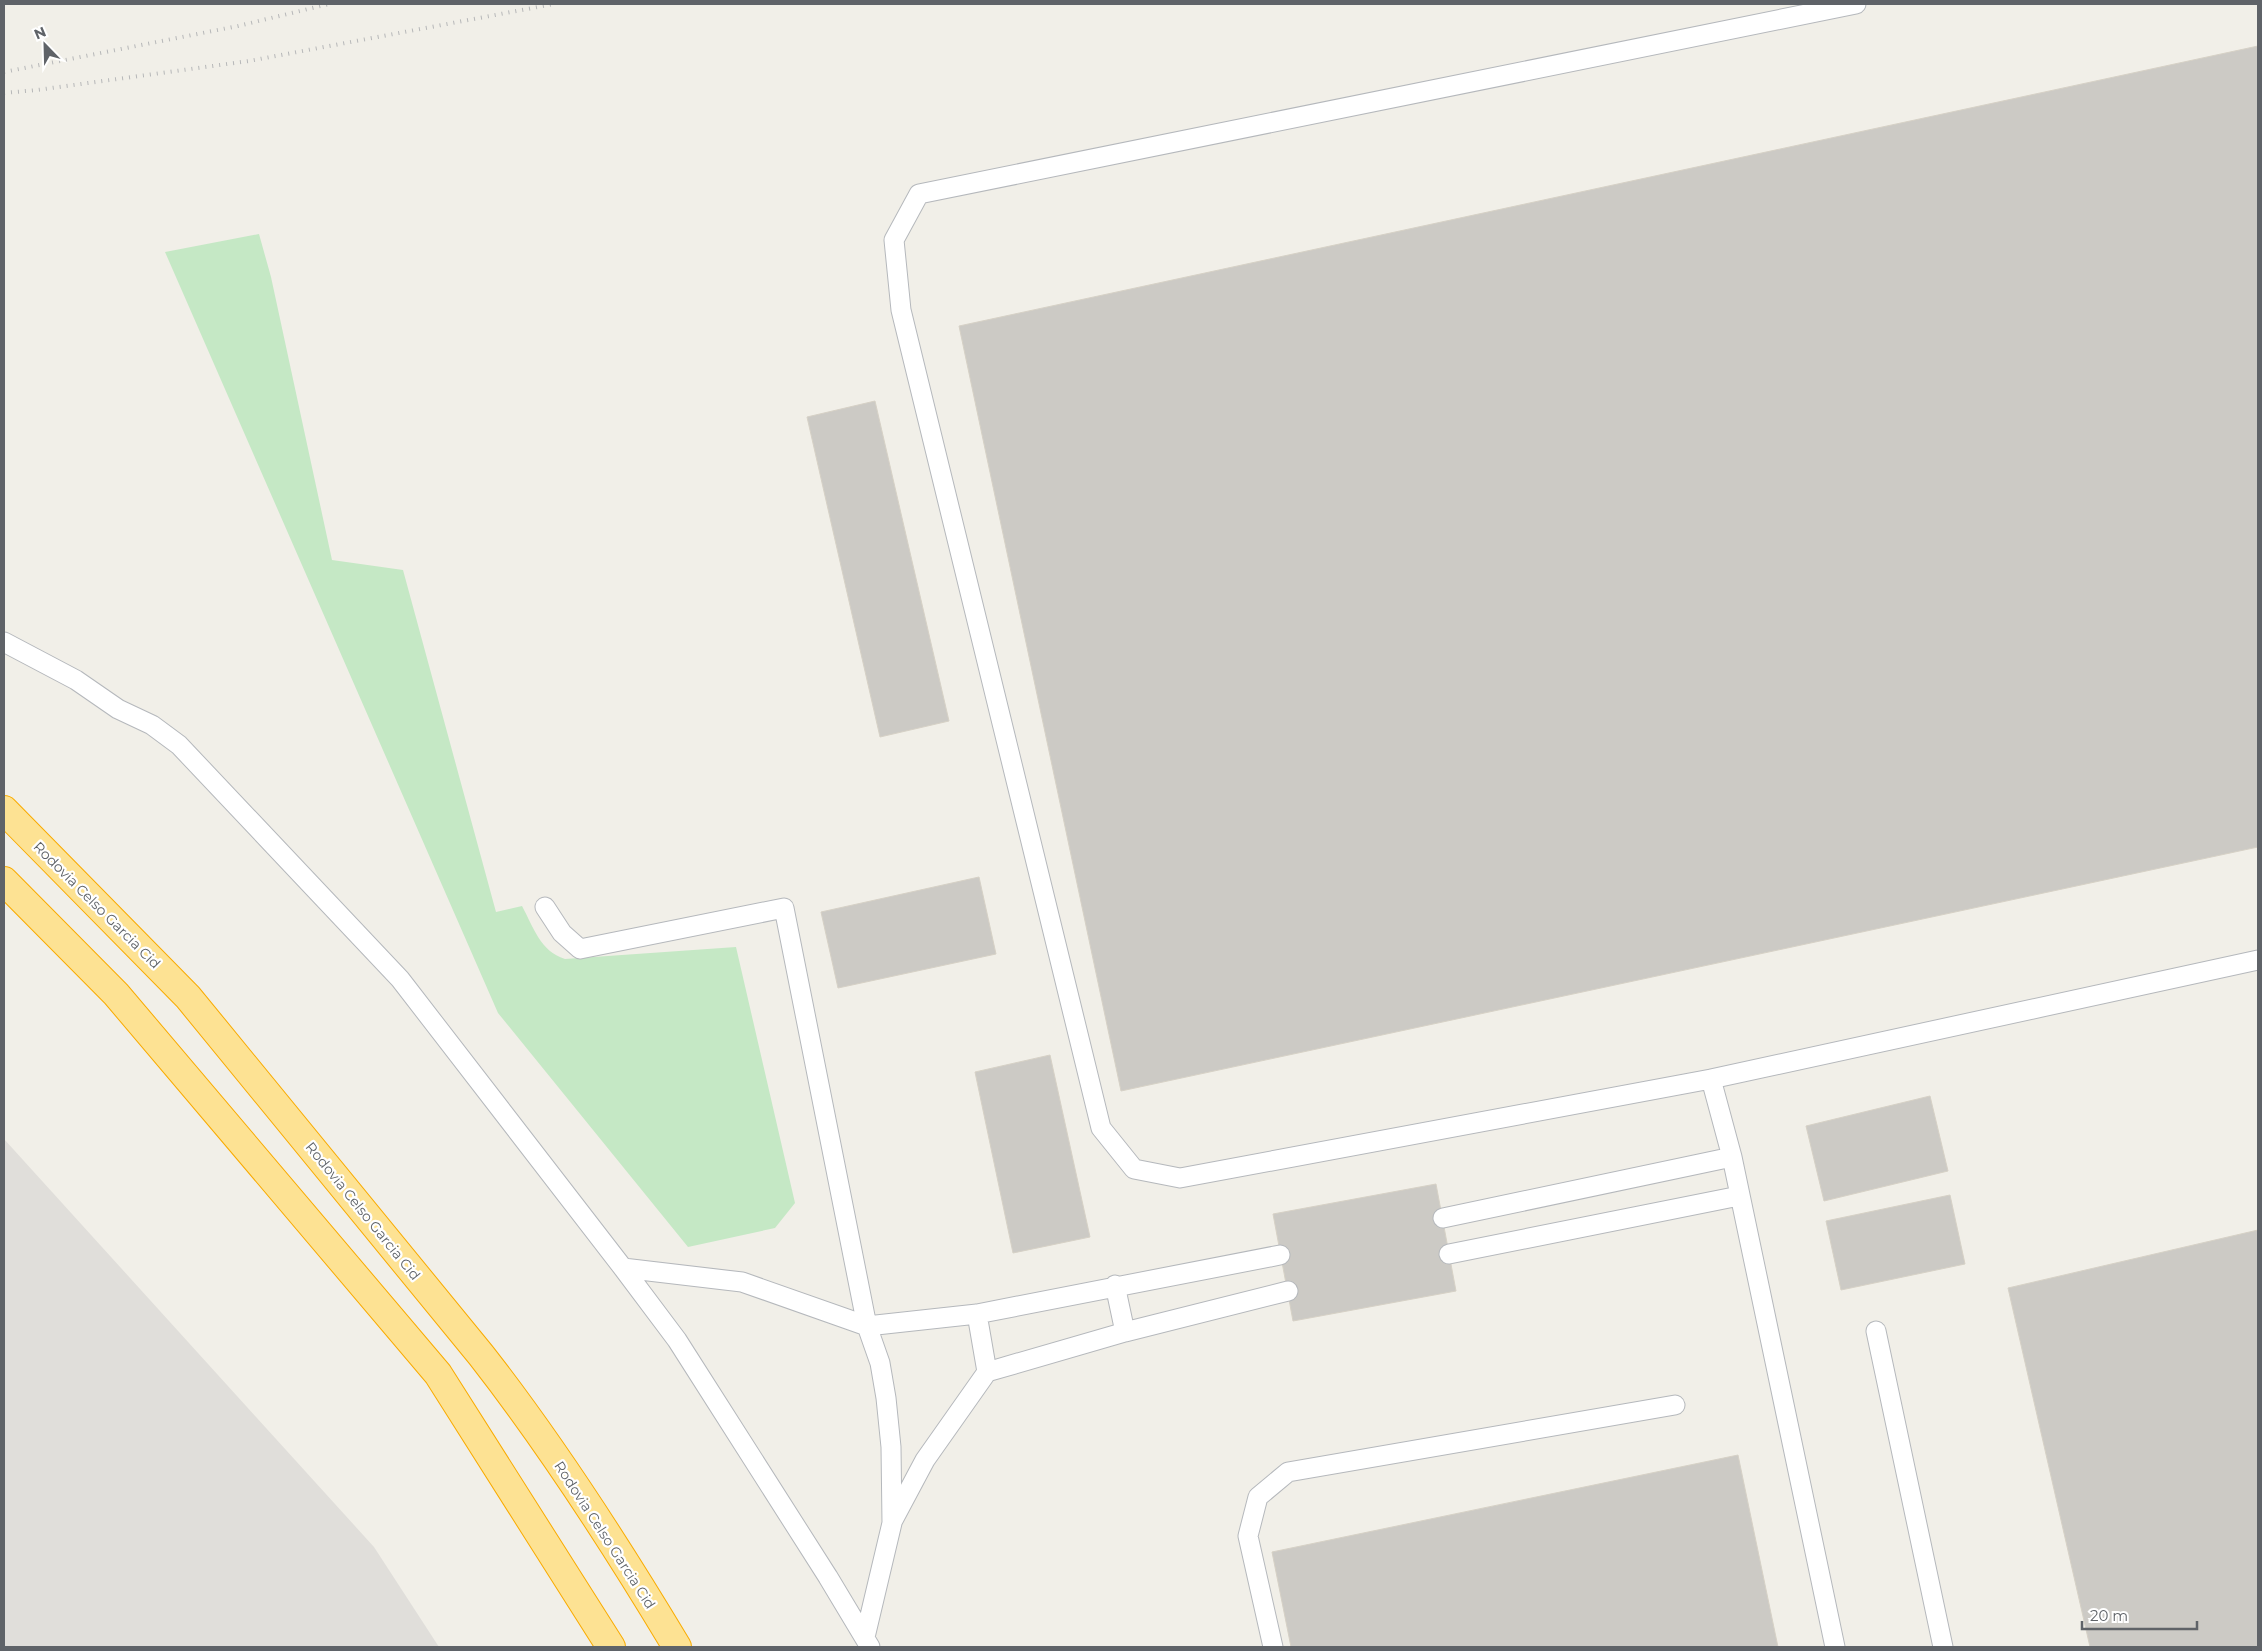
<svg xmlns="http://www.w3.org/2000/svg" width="2262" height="1651" font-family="Montserrat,sans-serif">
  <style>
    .industrial { fill: #e0deda }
    .green { fill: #c5e8c5 }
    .building { fill: #cccac5; stroke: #d6d1c6 }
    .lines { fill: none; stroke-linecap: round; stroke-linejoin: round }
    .service-casing { stroke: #b5b8bc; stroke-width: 21 }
    .motorway-casing { stroke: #f9ab00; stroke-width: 30 }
    .service { stroke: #fff; stroke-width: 19 }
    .motorway { stroke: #fde293; stroke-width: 28 }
    .rail { stroke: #b6b7b8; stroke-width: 4; stroke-dasharray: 1 6; stroke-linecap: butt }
    .labels { text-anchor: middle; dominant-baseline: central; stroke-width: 4.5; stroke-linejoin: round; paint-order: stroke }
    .street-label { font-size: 14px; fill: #5f6368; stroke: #fff }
  </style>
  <rect width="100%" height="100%" fill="#f1efe8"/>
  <!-- industrial -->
  <path class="industrial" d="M 4,1139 L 374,1547 L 439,1647 L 4,1647 Z"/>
  <!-- green -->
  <path class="green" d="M 259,234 L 271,277 L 332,560 L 403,570 L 496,912 L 522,906 C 534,928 540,951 565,959 L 736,947 L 795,1203 L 775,1228 L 688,1247 L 498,1013 L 165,252 Z"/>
  <!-- building -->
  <path class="building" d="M 2258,46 L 2258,847 L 1121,1091 L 959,326 Z
    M 875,401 L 949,721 L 880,737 L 807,417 Z
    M 979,877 L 996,954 L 838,988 L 821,912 Z
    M 1050,1055 L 1090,1237 L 1013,1253 L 975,1072 Z
    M 1930,1096 L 1948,1171 L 1824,1201 L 1806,1126 Z
    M 1436,1184 L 1456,1291 L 1293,1321 L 1273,1214 Z
    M 1950,1195 L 1965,1264 L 1841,1290 L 1826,1221 Z
    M 2258,1230 L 2258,1647 L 2090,1647 L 2008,1288 Z
    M 1738,1455 L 1778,1647 L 1291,1647 L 1272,1552 Z"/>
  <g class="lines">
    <defs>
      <path id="service" d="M 4,642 L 76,680 L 118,709 L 152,725 L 179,745 L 400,979 L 623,1268 L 677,1340 L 828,1577 L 870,1647
        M 545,907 L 562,933 L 580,949 L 784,908 L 867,1326 L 977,1314 L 1280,1255
        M 1711,1079 L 2258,960
        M 1443,1218 L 1732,1157
        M 1449,1254 L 1739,1196
        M 623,1268 L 742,1282 L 867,1326 L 880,1363 L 886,1398 L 891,1447 L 892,1523 L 865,1637
        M 1115,1285 L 1125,1332
        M 977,1314 L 987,1372
        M 1876,1331 L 1943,1647
        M 892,1522 L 925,1460 L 987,1372 L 1125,1332 L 1288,1291
        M 1273,1647 L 1248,1536 L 1258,1497 L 1288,1472 L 1675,1405
        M 1835,1647 L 1732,1157 L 1711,1079 L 1180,1178 L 1134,1169 L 1101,1128 L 901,310 L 894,240 L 919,194 L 1856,4"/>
      <path id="motorway" d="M 4,810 L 188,997 L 481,1355 C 553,1447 617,1547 677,1647
        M 4,881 L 116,994 L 438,1374 L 611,1647"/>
    </defs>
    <!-- service casing -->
    <use href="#service" class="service-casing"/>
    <!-- motorway casing -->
    <use href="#motorway" class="motorway-casing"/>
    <!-- service -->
    <use href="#service" class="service"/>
    <!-- motorway -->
    <use href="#motorway" class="motorway"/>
    <!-- rail -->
    <path class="rail" d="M 4,72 L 238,26 L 329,4
      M 4,93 L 37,90 L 249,61 L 554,4"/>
  </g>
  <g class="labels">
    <!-- street labels -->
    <g class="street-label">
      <text transform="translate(97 905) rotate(45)">Rodovia Celso Garcia Cid</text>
      <text transform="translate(363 1211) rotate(51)">Rodovia Celso Garcia Cid</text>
      <text transform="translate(605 1535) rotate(57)">Rodovia Celso Garcia Cid</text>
    </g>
  </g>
  <!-- border -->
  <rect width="2262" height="1651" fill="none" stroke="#5f6368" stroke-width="10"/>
  <!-- north arrow -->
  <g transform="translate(45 45) rotate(337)" stroke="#ffffff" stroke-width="4" paint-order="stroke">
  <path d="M0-4L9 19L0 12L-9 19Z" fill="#5f6368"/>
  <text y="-8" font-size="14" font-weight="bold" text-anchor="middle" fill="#5f6368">N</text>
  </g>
  <!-- scale -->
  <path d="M2082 1621v8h115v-8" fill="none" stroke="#5f6368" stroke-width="2.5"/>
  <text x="2090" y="1621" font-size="15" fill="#5f6368" stroke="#ffffff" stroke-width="4" paint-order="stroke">20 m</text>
</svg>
